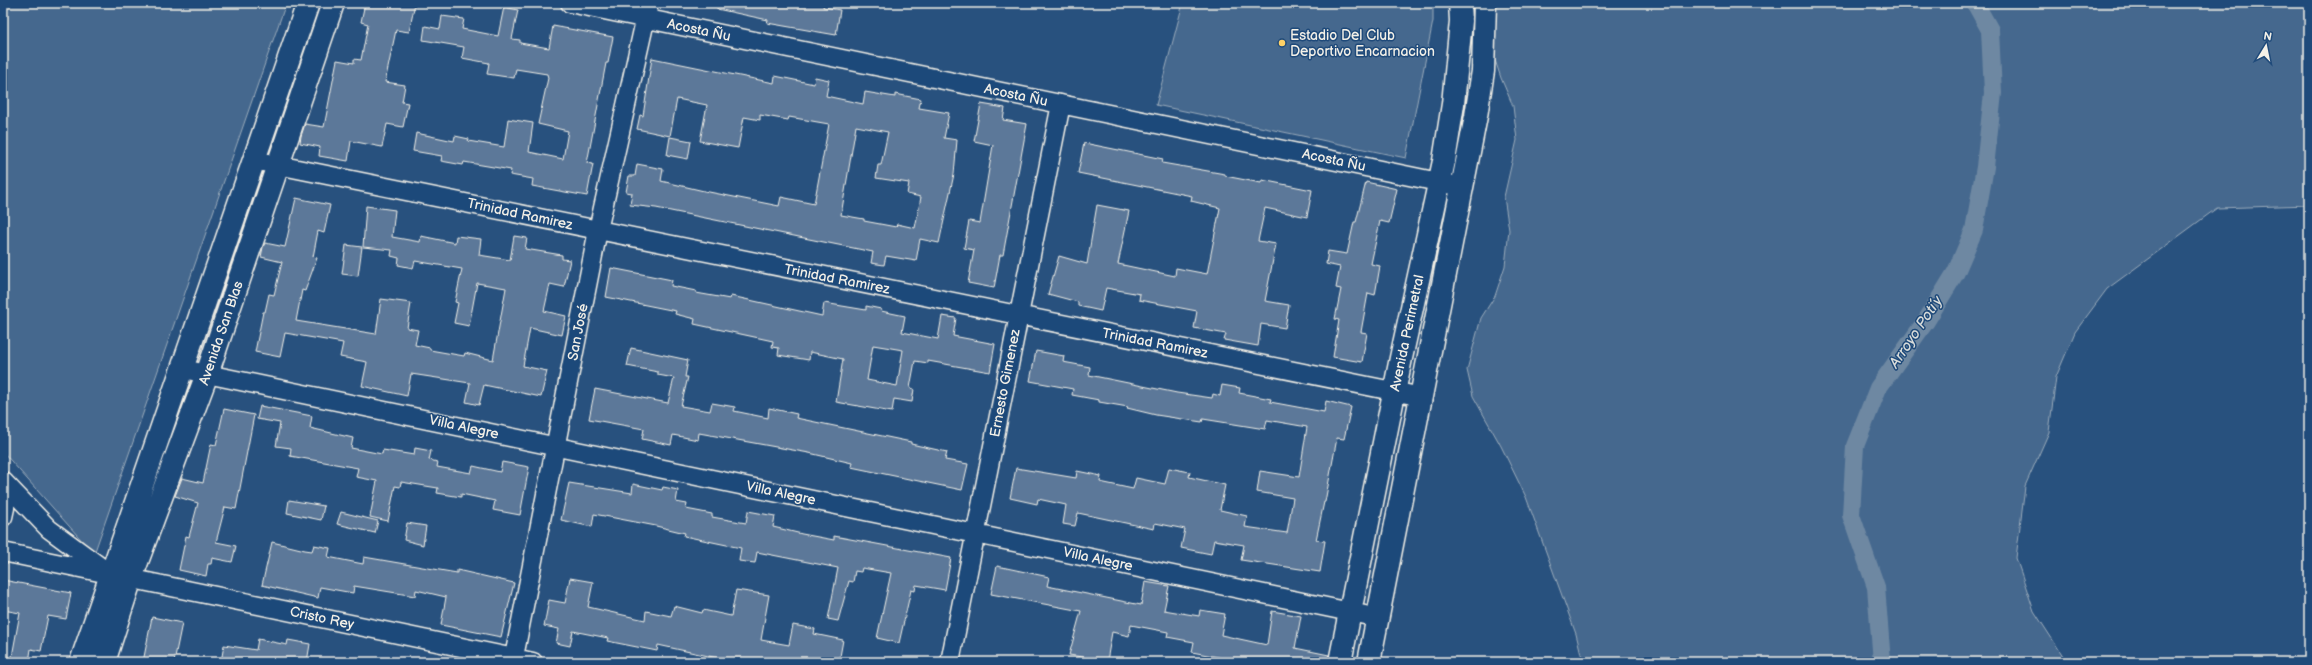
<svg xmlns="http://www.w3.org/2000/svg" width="2312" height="665" font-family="'Balsamiq Sans',sans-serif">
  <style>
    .green { fill: #45688e; stroke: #9cacbb }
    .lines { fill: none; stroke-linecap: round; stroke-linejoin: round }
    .canal { stroke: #6e88a2; stroke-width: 18 }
    .building { fill: #5b7899; stroke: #f4f1e8; fill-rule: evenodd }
    .minor-casing { stroke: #f4f1e8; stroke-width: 21 }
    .tertiary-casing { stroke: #f4f1e8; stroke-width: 25 }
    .primary-casing { stroke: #f4f1e8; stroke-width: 25 }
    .minor { stroke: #1f4a7a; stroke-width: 18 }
    .tertiary { stroke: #1f4a7a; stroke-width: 22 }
    .primary { stroke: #1f4a7a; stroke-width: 22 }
    .poi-dot { fill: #ffd166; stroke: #1f4a7a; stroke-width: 1.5 }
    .labels { text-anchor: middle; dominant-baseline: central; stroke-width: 3; stroke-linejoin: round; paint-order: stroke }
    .street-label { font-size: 14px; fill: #f4f1e8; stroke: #1f4a7a }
    .poi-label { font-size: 14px; fill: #f4f1e8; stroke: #1f4a7a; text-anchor: start }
    .water-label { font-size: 15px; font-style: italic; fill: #d9dcda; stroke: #1f4a7a }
  </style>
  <rect width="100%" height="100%" fill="#28517e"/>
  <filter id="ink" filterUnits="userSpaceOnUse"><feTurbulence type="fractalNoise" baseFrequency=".025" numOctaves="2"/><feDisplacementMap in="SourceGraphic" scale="8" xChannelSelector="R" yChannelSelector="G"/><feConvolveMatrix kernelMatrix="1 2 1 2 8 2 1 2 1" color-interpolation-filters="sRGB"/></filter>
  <g filter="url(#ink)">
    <!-- green -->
    <path class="green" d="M 3,3 L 286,3 L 94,554 L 3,452 Z
      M 1183,3 L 1433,3 L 1433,21 L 1406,158 L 1156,105 Z
      M 1496,3 L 2309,3 L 2309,205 L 2217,208 L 2107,289 L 2075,332 L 2056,377 L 2049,432 L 2025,486 L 2016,558 L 2034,611 L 2067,662 L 1583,662 L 1576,634 L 1526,497 L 1501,446 L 1473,396 L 1467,370 L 1481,318 L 1495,296 L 1505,266 L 1509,230 L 1504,197 L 1517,140 L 1513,106 L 1501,78 L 1492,51 Z"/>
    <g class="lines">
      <!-- canal -->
      <path class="canal" d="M 1882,662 L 1876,587 L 1851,515 L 1855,446 L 1878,388 L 1926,321 L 1956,272 L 1974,230 L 1985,167 L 1993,93 L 1990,30 L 1975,3"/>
    </g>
    <!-- building -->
    <path class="building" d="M 365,3 L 415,3 L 409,32 L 396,30 L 385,82 L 405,85 L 402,102 L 408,103 L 403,127 L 387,124 L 382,147 L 351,141 L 348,161 L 319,156 L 320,147 L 300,143 L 301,136 L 305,124 L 324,127 L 337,60 L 354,63 L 354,59 L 361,60 L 368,24 L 361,22 Z
      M 718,3 L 824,3 L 823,7 L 840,10 L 836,35 L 767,23 L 768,20 L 717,9 Z
      M 504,7 L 518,10 L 512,39 L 520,40 L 520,43 L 549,48 L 553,26 L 613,37 L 608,63 L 606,63 L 587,163 L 593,164 L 587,196 L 532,186 L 533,179 L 510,175 L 511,170 L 464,162 L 463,165 L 441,161 L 442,156 L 413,151 L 416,133 L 454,141 L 455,136 L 469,139 L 468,141 L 504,147 L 508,119 L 533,123 L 529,152 L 563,159 L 568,131 L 538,124 L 548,78 L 547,74 L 516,69 L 514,78 L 487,74 L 489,63 L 462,58 L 464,47 L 423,40 L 425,26 L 440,29 L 442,16 L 464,19 L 462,29 L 498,36 Z
      M 652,58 L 774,83 L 775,76 L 814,84 L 815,77 L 829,80 L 826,96 L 863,104 L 865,92 L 895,97 L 895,94 L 921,99 L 919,108 L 949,113 L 944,138 L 957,140 L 954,174 L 939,243 L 920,239 L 916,261 L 886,256 L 884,265 L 871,263 L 873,252 L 656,208 L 630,205 L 632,193 L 626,192 L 629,176 L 635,176 L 637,164 L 663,169 L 661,181 L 704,191 L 779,206 L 781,197 L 814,204 L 829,124 L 789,117 L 788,120 L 760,115 L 760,120 L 744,117 L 738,148 L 700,141 L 707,105 L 677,99 L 670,136 L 637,129 L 640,115 L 643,116 ZM 856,126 L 888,132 L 881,165 L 878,165 L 876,178 L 909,183 L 907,194 L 921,197 L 915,228 L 897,224 L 896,227 L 864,221 L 864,219 L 841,215 Z
      M 981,104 L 1005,108 L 1003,120 L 1027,124 L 1003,255 L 1000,255 L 994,288 L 968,283 L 974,250 L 964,248 L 969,221 L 980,223 L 993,145 L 974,141 Z
      M 670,137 L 691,141 L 688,159 L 667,155 Z
      M 1084,143 L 1163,159 L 1162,163 L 1225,174 L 1225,176 L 1261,183 L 1262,180 L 1312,190 L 1307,217 L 1265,208 L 1258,241 L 1276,244 L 1265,301 L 1289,305 L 1285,328 L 1261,324 L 1258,346 L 1224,340 L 1226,334 L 1194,328 L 1197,311 L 1139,300 L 1140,294 L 1106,288 L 1101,311 L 1078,306 L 1078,302 L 1048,294 L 1059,256 L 1087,264 L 1097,205 L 1129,211 L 1118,264 L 1175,276 L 1176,268 L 1207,274 L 1220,208 L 1191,201 L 1192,196 L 1078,173 Z
      M 1366,182 L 1397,189 L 1389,223 L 1380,221 L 1371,264 L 1380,266 L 1375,295 L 1368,293 L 1361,332 L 1367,333 L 1362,362 L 1333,357 L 1339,320 L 1335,319 L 1341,289 L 1336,288 L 1340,267 L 1326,264 L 1328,251 L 1347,254 L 1354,222 L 1356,222 Z
      M 296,198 L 330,205 L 324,233 L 318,231 L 313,257 L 317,258 L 305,291 L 302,290 L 296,321 L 376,334 L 381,299 L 411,303 L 407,328 L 418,330 L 415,345 L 430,348 L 430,350 L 464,356 L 465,353 L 493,360 L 506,288 L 477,283 L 469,326 L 454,323 L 458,303 L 455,302 L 462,269 L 415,261 L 413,268 L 398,265 L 399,258 L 391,256 L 392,250 L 363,247 L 366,206 L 395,210 L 392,237 L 420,242 L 421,236 L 455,243 L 456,236 L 481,239 L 479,255 L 510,260 L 514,236 L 527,238 L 525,249 L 562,255 L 562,259 L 570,260 L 564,287 L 550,284 L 544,311 L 566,316 L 562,335 L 530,328 L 523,366 L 547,371 L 541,397 L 484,385 L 479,405 L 466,402 L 470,383 L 411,374 L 407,396 L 362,386 L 367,362 L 340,357 L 343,343 L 285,333 L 280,357 L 255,352 L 263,312 L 265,312 L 269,294 L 274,295 L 282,262 L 261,257 L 263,247 L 265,243 L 285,247 Z
      M 346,245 L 362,247 L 358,276 L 342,274 Z
      M 611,268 L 672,280 L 671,286 L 696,291 L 696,293 L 730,299 L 731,296 L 822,316 L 824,303 L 866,310 L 866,306 L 881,309 L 881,311 L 905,316 L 902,332 L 938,339 L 942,316 L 956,318 L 953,336 L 995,344 L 990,372 L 928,361 L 928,363 L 915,361 L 910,388 L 914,389 L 912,402 L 894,399 L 892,412 L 836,402 L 843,359 L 810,352 L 809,360 L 778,355 L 779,348 L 772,347 L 773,341 L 694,324 L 695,319 L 675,314 L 676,311 L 606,297 ZM 873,345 L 903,350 L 897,386 L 867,380 Z
      M 631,348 L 688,360 L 685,377 L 688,377 L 681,406 L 710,411 L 712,403 L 735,407 L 734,411 L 768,418 L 769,408 L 797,414 L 796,418 L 911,442 L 911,444 L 947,452 L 945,460 L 968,464 L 962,490 L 851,467 L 852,463 L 809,453 L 699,433 L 698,440 L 673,435 L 671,445 L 642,439 L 644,429 L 589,419 L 595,389 L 668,403 L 674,378 L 658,375 L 658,372 L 627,366 Z
      M 1036,351 L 1064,356 L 1063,362 L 1090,367 L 1089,375 L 1177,393 L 1212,398 L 1213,394 L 1220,396 L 1222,385 L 1240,388 L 1239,393 L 1271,399 L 1270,402 L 1324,412 L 1326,401 L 1351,407 L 1344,439 L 1337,438 L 1325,502 L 1324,502 L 1316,540 L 1325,541 L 1320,572 L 1241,560 L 1244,545 L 1214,540 L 1211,554 L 1181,548 L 1185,529 L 1155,523 L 1154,529 L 1078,513 L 1075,526 L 1063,524 L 1066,505 L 1038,499 L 1037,504 L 1010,498 L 1016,468 L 1076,478 L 1077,471 L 1101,476 L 1100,482 L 1133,489 L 1136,478 L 1165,484 L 1169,468 L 1190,472 L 1189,477 L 1225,485 L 1220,510 L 1247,516 L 1245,527 L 1287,533 L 1293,498 L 1257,492 L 1260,471 L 1299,477 L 1307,427 L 1267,420 L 1265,429 L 1203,419 L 1202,422 L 1156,415 L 1127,408 L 1128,407 L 1099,402 L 1099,400 L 1072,395 L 1073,389 L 1030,381 Z
      M 260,406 L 312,416 L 310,428 L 353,438 L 351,448 L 382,454 L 383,450 L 414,455 L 415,448 L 431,451 L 429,460 L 438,462 L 437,467 L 471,473 L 473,466 L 500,472 L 502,462 L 529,467 L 520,515 L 493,510 L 495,501 L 461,494 L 461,497 L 437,493 L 438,488 L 401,482 L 400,487 L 395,486 L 388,521 L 370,517 L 377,481 L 356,477 L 358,468 L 290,456 L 291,448 L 276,446 L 280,423 L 257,419 Z
      M 224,409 L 254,415 L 236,509 L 225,507 L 216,542 L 236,546 L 232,562 L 212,558 L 211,564 L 208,564 L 206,576 L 179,570 L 186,536 L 189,537 L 198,503 L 175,496 L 182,478 L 203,483 L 211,444 L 216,445 Z
      M 569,483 L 632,493 L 633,484 L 662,490 L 663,487 L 678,490 L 676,502 L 687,504 L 686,509 L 712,514 L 712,517 L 746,523 L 748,511 L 775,516 L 773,527 L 802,534 L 834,540 L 834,536 L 951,558 L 945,590 L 916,585 L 915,591 L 911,590 L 899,643 L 877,638 L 891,573 L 862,568 L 861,572 L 855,571 L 853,582 L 849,581 L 838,621 L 828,619 L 838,568 L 757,552 L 755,563 L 739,561 L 741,548 L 684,536 L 685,533 L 656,526 L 594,514 L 592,527 L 561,520 Z
      M 289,500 L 324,506 L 321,520 L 287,513 Z
      M 341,512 L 378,521 L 375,533 L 337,524 Z
      M 407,523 L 426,526 L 423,545 L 404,540 Z
      M 272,542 L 305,550 L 312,551 L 314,545 L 330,548 L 328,557 L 363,564 L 364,557 L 457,573 L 457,570 L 514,583 L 501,637 L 441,625 L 446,597 L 416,590 L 415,596 L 354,586 L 353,593 L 320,587 L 318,598 L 262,585 Z
      M 997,566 L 1049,577 L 1047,586 L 1141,605 L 1145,582 L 1169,586 L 1164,610 L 1199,616 L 1200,610 L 1225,614 L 1221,635 L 1267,645 L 1272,611 L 1301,616 L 1295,648 L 1329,655 L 1328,662 L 1222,662 L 1223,658 L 1192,652 L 1194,642 L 1167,637 L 1168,632 L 1131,625 L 1129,636 L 1112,632 L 1107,661 L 1069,655 L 1081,611 L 991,594 Z
      M 570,578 L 593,582 L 588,607 L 645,620 L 646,611 L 671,616 L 674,606 L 702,613 L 703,610 L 731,616 L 736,590 L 769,595 L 761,640 L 789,645 L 793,625 L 815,629 L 814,634 L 843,640 L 839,662 L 736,662 L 658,645 L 657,651 L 607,641 L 608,638 L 573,631 L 570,646 L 556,643 L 559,629 L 544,626 L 549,600 L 565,603 Z
      M 3,580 L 71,593 L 66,619 L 48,616 L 41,651 L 31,649 L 29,662 L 11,662 L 20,613 L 3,610 Z
      M 152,617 L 182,623 L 174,662 L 143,662 Z
      M 258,639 L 287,645 L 288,640 L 310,644 L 307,662 L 221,662 L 224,645 L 256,650 Z"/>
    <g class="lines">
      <defs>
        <path id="minor" d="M 570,3 L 1453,185
          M 253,160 L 1422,397
          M 183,369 L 1379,618
          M 3,481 L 49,529 L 106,571
          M 3,517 L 5,508 L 5,483
          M 3,552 L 533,662
          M 513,662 L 598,230 L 649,3
          M 950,662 L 1061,104"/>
        <path id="tertiary" d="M 81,662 L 308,3
          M 104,662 L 131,578 L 207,374 L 333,3"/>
        <path id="primary" d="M 1340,662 L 1401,358 L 1444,161 L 1453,104 L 1461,21 L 1460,3
          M 1369,662 L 1476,116 L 1483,71 L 1485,3"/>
      </defs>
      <!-- minor casing -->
      <use href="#minor" class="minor-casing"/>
      <!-- tertiary casing -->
      <use href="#tertiary" class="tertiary-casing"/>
      <!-- primary casing -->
      <use href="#primary" class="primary-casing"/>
      <!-- minor -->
      <use href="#minor" class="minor"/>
      <!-- tertiary -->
      <use href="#tertiary" class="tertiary"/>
      <!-- primary -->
      <use href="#primary" class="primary"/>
    </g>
  </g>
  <!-- markers -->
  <circle class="poi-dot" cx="1282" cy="43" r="4"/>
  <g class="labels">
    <!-- street labels -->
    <g class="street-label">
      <text transform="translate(699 30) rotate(12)">Acosta Ñu</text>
      <text transform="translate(1016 95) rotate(12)">Acosta Ñu</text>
      <text transform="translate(1334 160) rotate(12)">Acosta Ñu</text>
      <text transform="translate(520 214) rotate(12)">Trinidad Ramirez</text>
      <text transform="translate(837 279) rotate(11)">Trinidad Ramirez</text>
      <text transform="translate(578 332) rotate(-79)">San José</text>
      <text transform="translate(221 333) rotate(-71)">Avenida San Blas</text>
      <text transform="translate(1407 333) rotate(-78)">Avenida Perimetral</text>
      <text transform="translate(1155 343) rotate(11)">Trinidad Ramirez</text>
      <text transform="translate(1005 383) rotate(-79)">Ernesto Gimenez</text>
      <text transform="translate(464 427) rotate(12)">Villa Alegre</text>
      <text transform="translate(781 493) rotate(12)">Villa Alegre</text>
      <text transform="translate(1098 559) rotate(12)">Villa Alegre</text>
      <text transform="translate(322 618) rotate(12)">Cristo Rey</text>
    </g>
    <!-- poi labels -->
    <g class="poi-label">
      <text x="1290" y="35">Estadio Del Club<tspan x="1290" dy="16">Deportivo Encarnacion</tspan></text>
    </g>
    <!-- water labels -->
    <g class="water-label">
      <text transform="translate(1916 332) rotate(-56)">Arroyo Poti´y</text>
    </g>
  </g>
  <!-- margin -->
  <rect width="2312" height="665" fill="none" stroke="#1f4a7a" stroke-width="16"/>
  <rect x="8" y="8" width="2296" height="649" fill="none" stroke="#f4f1e8" stroke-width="1.5" filter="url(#ink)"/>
  <!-- north arrow -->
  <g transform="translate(2266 46) rotate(10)" stroke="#1f4a7a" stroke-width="3" paint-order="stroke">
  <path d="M0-3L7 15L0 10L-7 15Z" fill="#f4f1e8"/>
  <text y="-6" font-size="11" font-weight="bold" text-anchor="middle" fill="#f4f1e8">N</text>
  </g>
</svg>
